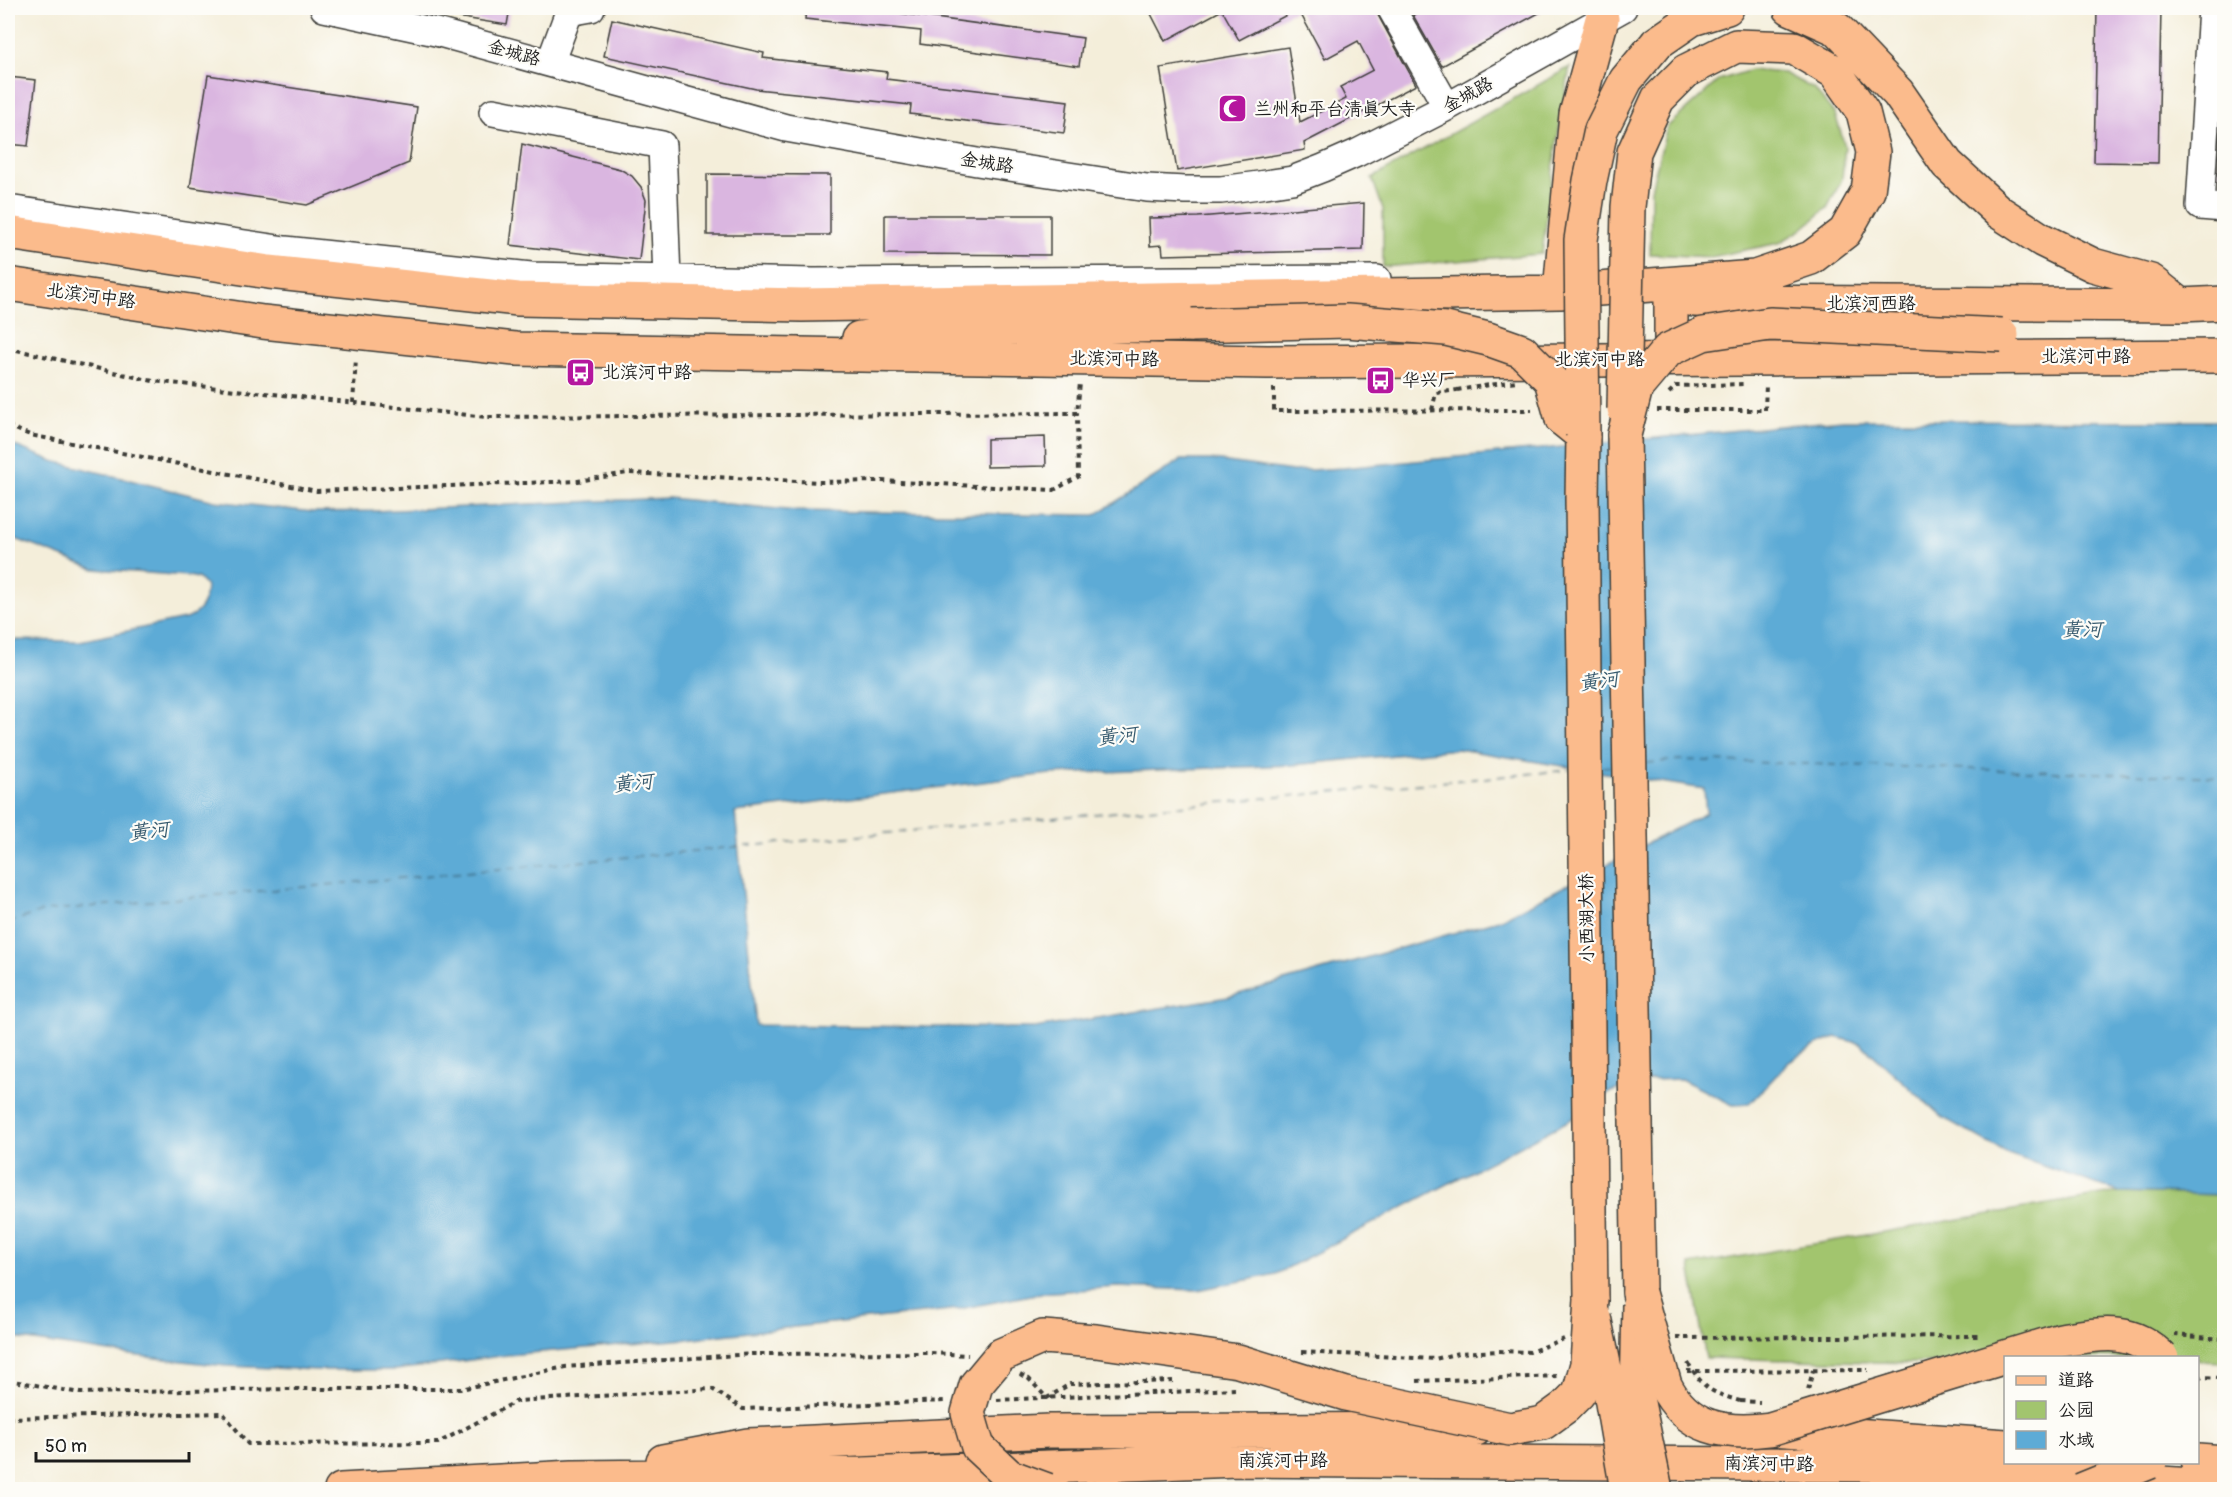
<svg xmlns="http://www.w3.org/2000/svg" width="2232" height="1497" font-family="Pangolin,'LXGW WenKai TC',sans-serif">
  <style>
    .green { fill: #a2c56e; stroke: #5f7045; stroke-width: 1.5 }
    .water { fill: #5dabd6; stroke: #3c6479; stroke-width: 1.5; fill-rule: evenodd }
    .lines { fill: none; stroke-linecap: round; stroke-linejoin: round }
    .ferry { stroke: #395c70; stroke-width: 1.5; stroke-dasharray: 8 6; stroke-linecap: butt }
    .building { fill: #dab6e0 }
    .minor-casing { stroke: #3c3c38; stroke-width: 30 }
    .major-casing { stroke: #3c3c38; stroke-width: 36 }
    .highway-casing { stroke: #3c3c38; stroke-width: 36 }
    .path { stroke: #3c3c38; stroke-width: 4; stroke-dasharray: 4.5 4.5; stroke-linecap: butt }
    .minor { stroke: #fff; stroke-width: 27 }
    .major { stroke: #fbbb8c; stroke-width: 33 }
    .highway { stroke: #fbbb8c; stroke-width: 33 }
    .major-bridge-casing { stroke: #3c3c38; stroke-width: 36; stroke-linecap: butt }
    .highway-bridge-casing { stroke: #3c3c38; stroke-width: 36; stroke-linecap: butt }
    .path-bridge { stroke: #3c3c38; stroke-width: 4; stroke-dasharray: 4.5 4.5; stroke-linecap: butt }
    .major-bridge { stroke: #fbbb8c; stroke-width: 33 }
    .highway-bridge { stroke: #fbbb8c; stroke-width: 33 }
    .labels { text-anchor: middle; dominant-baseline: central; stroke-width: 4.5; stroke-linejoin: round; paint-order: stroke }
    .street-label { font-size: 18px; fill: #1c1c1c; stroke: #fdfcf7 }
    .poi-label { font-size: 18px; fill: #1c1c1c; stroke: #fdfcf7; text-anchor: start }
    .water-label { font-size: 20px; font-style: italic; fill: #395c70; stroke: #fdfcf7 }
  </style>
  <rect width="100%" height="100%" fill="#fdfcf7"/>
  <filter id="ink" filterUnits="userSpaceOnUse"><feTurbulence type="fractalNoise" baseFrequency=".0167" numOctaves="2"/><feDisplacementMap in="SourceGraphic" scale="12" xChannelSelector="R" yChannelSelector="G"/><feConvolveMatrix kernelMatrix="1 2 1 2 8 2 1 2 1" color-interpolation-filters="sRGB"/></filter>
  <filter id="wash" filterUnits="userSpaceOnUse"><feTurbulence type="fractalNoise" baseFrequency=".008" numOctaves="4" result="noise"/><feDisplacementMap in="SourceGraphic" scale="24" xChannelSelector="R" yChannelSelector="G"/><feGaussianBlur stdDeviation="1.35" result="paint"/><feColorMatrix in="noise" values="0 0 0 0 0 0 0 0 0 0 0 0 0 0 0 0 0 1.4 0 .05"/><feComposite in="paint" operator="in"/></filter>
  <g filter="url(#wash)">
    <rect width="100%" height="100%" fill="#f4eeda"/>
    <!-- green -->
    <path class="green" d="M 1570,67 L 1556,147 L 1542,254 L 1383,267 L 1383,209 L 1372,178 Z
      M 1751,70 L 1784,73 L 1814,89 L 1835,114 L 1845,146 L 1842,179 L 1827,208 L 1801,230 L 1779,243 L 1711,257 L 1650,254 L 1651,189 L 1667,127 L 1719,80 Z
      M 2119,1192 L 2224,1195 L 2224,1362 L 2198,1361 L 2198,1358 L 2006,1358 L 2005,1362 L 1915,1363 L 1706,1358 L 1690,1265 Z"/>
    <!-- water -->
    <path class="water" d="M 1843,420 L 2224,421 L 2224,1195 L 2119,1192 L 2008,1154 L 1942,1117 L 1861,1044 L 1836,1037 L 1813,1047 L 1789,1062 L 1749,1104 L 1733,1105 L 1681,1079 L 1651,1080 L 1610,1092 L 1570,1120 L 1276,1274 L 1198,1290 L 1117,1287 L 1041,1293 L 959,1309 L 686,1339 L 508,1355 L 396,1370 L 318,1370 L 226,1366 L 130,1355 L 8,1337 L 8,640 L 80,641 L 189,618 C 203,609 205,602 206,586 L 198,578 L 188,576 L 94,569 L 8,536 L 8,443 L 53,461 L 215,501 L 313,512 L 374,511 L 669,498 L 797,511 L 1095,515 L 1181,460 L 1213,460 L 1293,471 L 1343,468 ZM 1458,749 L 1704,789 L 1706,813 L 1499,920 L 1228,997 L 1035,1028 L 756,1025 L 735,812 L 1050,774 L 1293,765 Z"/>
    <g class="lines">
      <!-- ferry -->
      <path class="ferry" d="M 1647,763 L 1679,760 L 2224,777
        M 1602,767 L 1615,766
        M 8,923 L 44,911 L 1570,770"/>
    </g>
    <g id="blocks">
      <!-- building -->
      <path class="building" d="M 457,8 L 510,8 L 507,25 L 457,17 Z
        M 806,8 L 900,8 L 899,13 L 1083,38 L 1079,66 L 920,44 L 921,31 L 805,19 Z
        M 1148,8 L 1374,8 L 1416,85 L 1304,143 L 1305,150 L 1177,171 L 1160,68 L 1288,47 L 1300,122 L 1346,99 L 1340,87 L 1373,70 L 1358,41 L 1325,59 L 1298,9 L 1239,40 L 1222,10 L 1165,41 Z
        M 1426,8 L 1548,8 L 1442,66 L 1413,15 Z
        M 2097,8 L 2161,8 L 2158,163 L 2094,162 Z
        M 612,19 L 764,53 L 763,58 L 887,72 L 886,79 L 1068,101 L 1064,133 L 910,114 L 911,105 L 756,89 L 604,56 Z
        M 208,75 L 417,107 L 409,163 L 307,205 L 190,187 Z
        M 8,77 L 36,80 L 28,146 L 8,144 Z
        M 2220,132 L 2224,132 L 2224,175 L 2218,175 Z
        M 522,144 L 620,169 L 632,176 L 641,187 L 646,200 L 639,260 L 510,245 Z
        M 707,174 L 830,175 L 830,235 L 707,235 Z
        M 1364,203 L 1363,250 L 1163,255 L 1162,245 L 1150,246 L 1149,218 L 1198,217 Z
        M 885,215 L 1050,215 L 1050,255 L 885,254 Z
        M 1045,437 L 1046,466 L 987,467 L 987,439 Z"/>
    </g>
  </g>
  <g filter="url(#ink)">
    <use href="#blocks" fill-opacity="0" stroke="#3c3c38" stroke-width="1.5"/>
    <g class="lines">
      <defs>
        <path id="minor" d="M 324,8 L 436,32 L 786,128 L 977,162 L 1147,188 L 1185,190 L 1221,190 L 1259,185 L 1292,180 L 1323,168 L 1357,153 L 1447,107 L 1623,8
          M 1391,8 L 1447,107
          M 2212,8 L 2200,206 L 2224,208
          M 550,63 L 569,12 L 591,8
          M 493,112 L 662,145 L 667,279
          M 8,209 L 285,250 L 531,276 L 813,282 L 1377,279"/>
        <path id="major" d="M 1790,8 L 1837,29 L 1898,93 L 1947,164 L 1999,212 L 2042,240 L 2093,265 L 2151,281 L 2181,305
          M 1657,43 L 1692,19 L 1727,8
          M 8,233 L 269,272 L 518,299 L 802,305 L 1560,292 L 1755,277 L 1811,258 L 1845,232 L 1868,191 L 1873,152 L 1863,112 L 1835,72 L 1794,48 L 1736,46 L 1686,71
          M 8,284 L 263,322 L 515,349 L 1267,362 L 2224,356
          M 1560,292 L 1576,114 L 1602,19
          M 1671,298 L 1671,359
          M 1694,300 L 1745,302 L 2181,305 L 2224,303
          M 859,338 L 929,329 L 1192,325
          M 1562,419 L 1583,436 L 1582,498 L 1591,1299
          M 1624,435 L 1639,1293"/>
        <path id="highway" d="M 1771,1429 L 2006,1446
          M 2198,1460 L 2224,1462
          M 663,1461 L 748,1445 L 1049,1431 L 1476,1429
          M 341,1490 L 572,1477 L 863,1474 L 1238,1460 L 1877,1465 L 2224,1487"/>
      </defs>
      <!-- minor casing -->
      <use href="#minor" class="minor-casing"/>
      <!-- major casing -->
      <use href="#major" class="major-casing"/>
      <!-- highway casing -->
      <use href="#highway" class="highway-casing"/>
      <!-- path -->
      <path class="path" d="M 8,348 L 153,381 L 486,417 L 1077,413 L 1080,383
        M 1274,388 L 1274,411 L 1532,410
        M 353,403 L 356,359
        M 1432,410 L 1436,393 L 1457,390
        M 1657,410 L 1765,410 L 1766,385
        M 8,426 L 30,435 L 317,491 L 578,481 L 628,473 L 819,482 L 880,481 L 1054,490 L 1078,477 L 1077,413
        M 2174,1335 L 2224,1339
        M 1676,1338 L 1978,1336
        M 1302,1352 L 1435,1359 L 1459,1353 L 1499,1351 L 1530,1352 L 1564,1339
        M 1687,1371 L 1868,1370
        M 1020,1374 L 1029,1379 L 1047,1398 L 1070,1384 L 1173,1381
        M 2198,1377 L 2224,1378
        M 8,1380 L 80,1393 L 289,1389 L 461,1389 L 565,1367 L 752,1354 L 931,1353 L 968,1355
        M 1417,1381 L 1559,1376
        M 1808,1390 L 1813,1370
        M 997,1400 L 1235,1389
        M 1740,1401 L 1760,1402
        M 8,1418 L 223,1413 L 248,1444 L 438,1443 L 517,1401 L 712,1389 L 743,1409 L 945,1401"/>
      <!-- minor -->
      <use href="#minor" class="minor"/>
      <!-- major -->
      <use href="#major" class="major"/>
      <!-- highway -->
      <use href="#highway" class="highway"/>
      <defs>
        <path id="major-bridge" d="M 1192,325 L 1347,321 L 1446,329 L 1488,339 L 1522,351 L 1551,380 L 1562,419
          M 1624,409 L 1628,207 L 1634,152 L 1658,99 L 1686,71
          M 1624,435 L 1636,388 L 1668,350 L 1703,334 L 1770,324 L 2002,335
          M 1583,436 L 1581,240 L 1590,181 L 1601,130 L 1626,80 L 1657,43
          M 1639,1304 L 1637,1398 L 1656,1490
          M 1594,1317 L 1611,1397 L 1627,1490"/>
        <path id="highway-bridge" d="M 1639,1293 L 1665,1385 C 1687,1429 1725,1435 1770,1429 L 2061,1340 C 2100,1334 2131,1326 2162,1358
          M 1047,1490 L 1009,1476 L 978,1447 L 968,1413 L 976,1385 L 1001,1355 L 1043,1337 L 1096,1341 L 1238,1361 L 1346,1394 L 1510,1429 L 1543,1423 L 1565,1407 L 1579,1393 L 1587,1364 L 1591,1299
          M 2081,1490 L 2150,1462"/>
      </defs>
      <!-- major-bridge casing -->
      <use href="#major-bridge" class="major-bridge-casing"/>
      <!-- highway-bridge casing -->
      <use href="#highway-bridge" class="highway-bridge-casing"/>
      <!-- path-bridge -->
      <path class="path-bridge" d="M 1457,390 L 1516,381
        M 1669,393 L 1676,386 L 1744,384
        M 1688,1363 C 1705,1390 1710,1392 1740,1401"/>
      <!-- major-bridge -->
      <use href="#major-bridge" class="major-bridge"/>
      <!-- highway-bridge -->
      <use href="#highway-bridge" class="highway-bridge"/>
    </g>
  </g>
  <!-- icons -->
  <defs>
    <symbol id="mosque-square" viewBox="-11 -11 22 22"><rect x="-9" y="-9" width="18" height="18" rx="4" fill="#b5179e" stroke="#fdfcf7"/><path d="M3.5-4.9A6 6 0 1 0 3.5 4.9A5 5 0 1 1 3.5-4.9Z" fill="#fff"/></symbol>
    <symbol id="bus-square" viewBox="-11 -11 22 22"><rect x="-9" y="-9" width="18" height="18" rx="4" fill="#b5179e" stroke="#fdfcf7"/><path d="M-5-6H5V4H4V6H2V4H-2V6H-4V4H-5ZM-3.5-4V0h7V-4ZM-3.5 1.2v1.5H-2V1.2ZM2 1.2v1.5H3.5V1.2Z" fill="#fff"/></symbol>
  </defs>
  <g fill-rule="evenodd">
    <use href="#mosque-square" x="1216" y="92" width="33" height="33"/>
    <use href="#bus-square" x="564" y="356" width="33" height="33"/>
    <use href="#bus-square" x="1364" y="364" width="33" height="33"/>
  </g>
  <g class="labels">
    <!-- street labels -->
    <g class="street-label">
      <text transform="translate(514 53) rotate(15)">金城路</text>
      <text transform="translate(1468 95) rotate(-29)">金城路</text>
      <text transform="translate(987 163) rotate(9)">金城路</text>
      <text transform="translate(91 296) rotate(8)">北滨河中路</text>
      <text x="1871" y="303">北滨河西路</text>
      <text x="2086" y="356">北滨河中路</text>
      <text transform="translate(1114 359) rotate(1)">北滨河中路</text>
      <text x="1600" y="359">北滨河中路</text>
      <text transform="translate(1587 918) rotate(-91)">小西湖大桥</text>
      <text x="1283" y="1460">南滨河中路</text>
      <text transform="translate(1769 1464) rotate(1)">南滨河中路</text>
    </g>
    <!-- poi labels -->
    <g class="poi-label">
      <text x="1254" y="109">兰州和平台清真大寺</text>
      <text x="602" y="372">北滨河中路</text>
      <text x="1402" y="380">华兴厂</text>
    </g>
    <!-- water labels -->
    <g class="water-label">
      <text x="2082" y="629">黄河</text>
      <text transform="translate(1599 681) rotate(-7)">黄河</text>
      <text transform="translate(1117 736) rotate(-6)">黄河</text>
      <text transform="translate(633 783) rotate(-6)">黄河</text>
      <text transform="translate(149 831) rotate(-6)">黄河</text>
    </g>
  </g>
  <!-- margin -->
  <rect width="2232" height="1497" fill="none" stroke="#fdfcf7" stroke-width="30"/>
  <!-- legend -->
  <rect x="2004" y="1356" width="195" height="108" fill="#fdfcf7" stroke="#a3a29f" stroke-width="1.5"/>
  <rect x="2016" y="1376" width="30" height="9" fill="#fbbb8c" stroke="#a3a29f" stroke-width="1.5"/>
  <text x="2058" y="1386" font-size="18" fill="#1c1c1c">道路</text>
  <rect x="2016" y="1401" width="30" height="18" fill="#a2c56e" stroke="#a3a29f" stroke-width="1.5"/>
  <text x="2058" y="1416" font-size="18" fill="#1c1c1c">公园</text>
  <rect x="2016" y="1431" width="30" height="18" fill="#5dabd6" stroke="#a3a29f" stroke-width="1.5"/>
  <text x="2058" y="1446" font-size="18" fill="#1c1c1c">水域</text>
  <!-- scale -->
  <path d="M36 1452v9h153v-9" fill="none" stroke="#1c1c1c" stroke-width="3"/>
  <text x="45" y="1452" font-size="18" fill="#1c1c1c" stroke="#fdfcf7" stroke-width="4.5" paint-order="stroke">50 m</text>
</svg>
